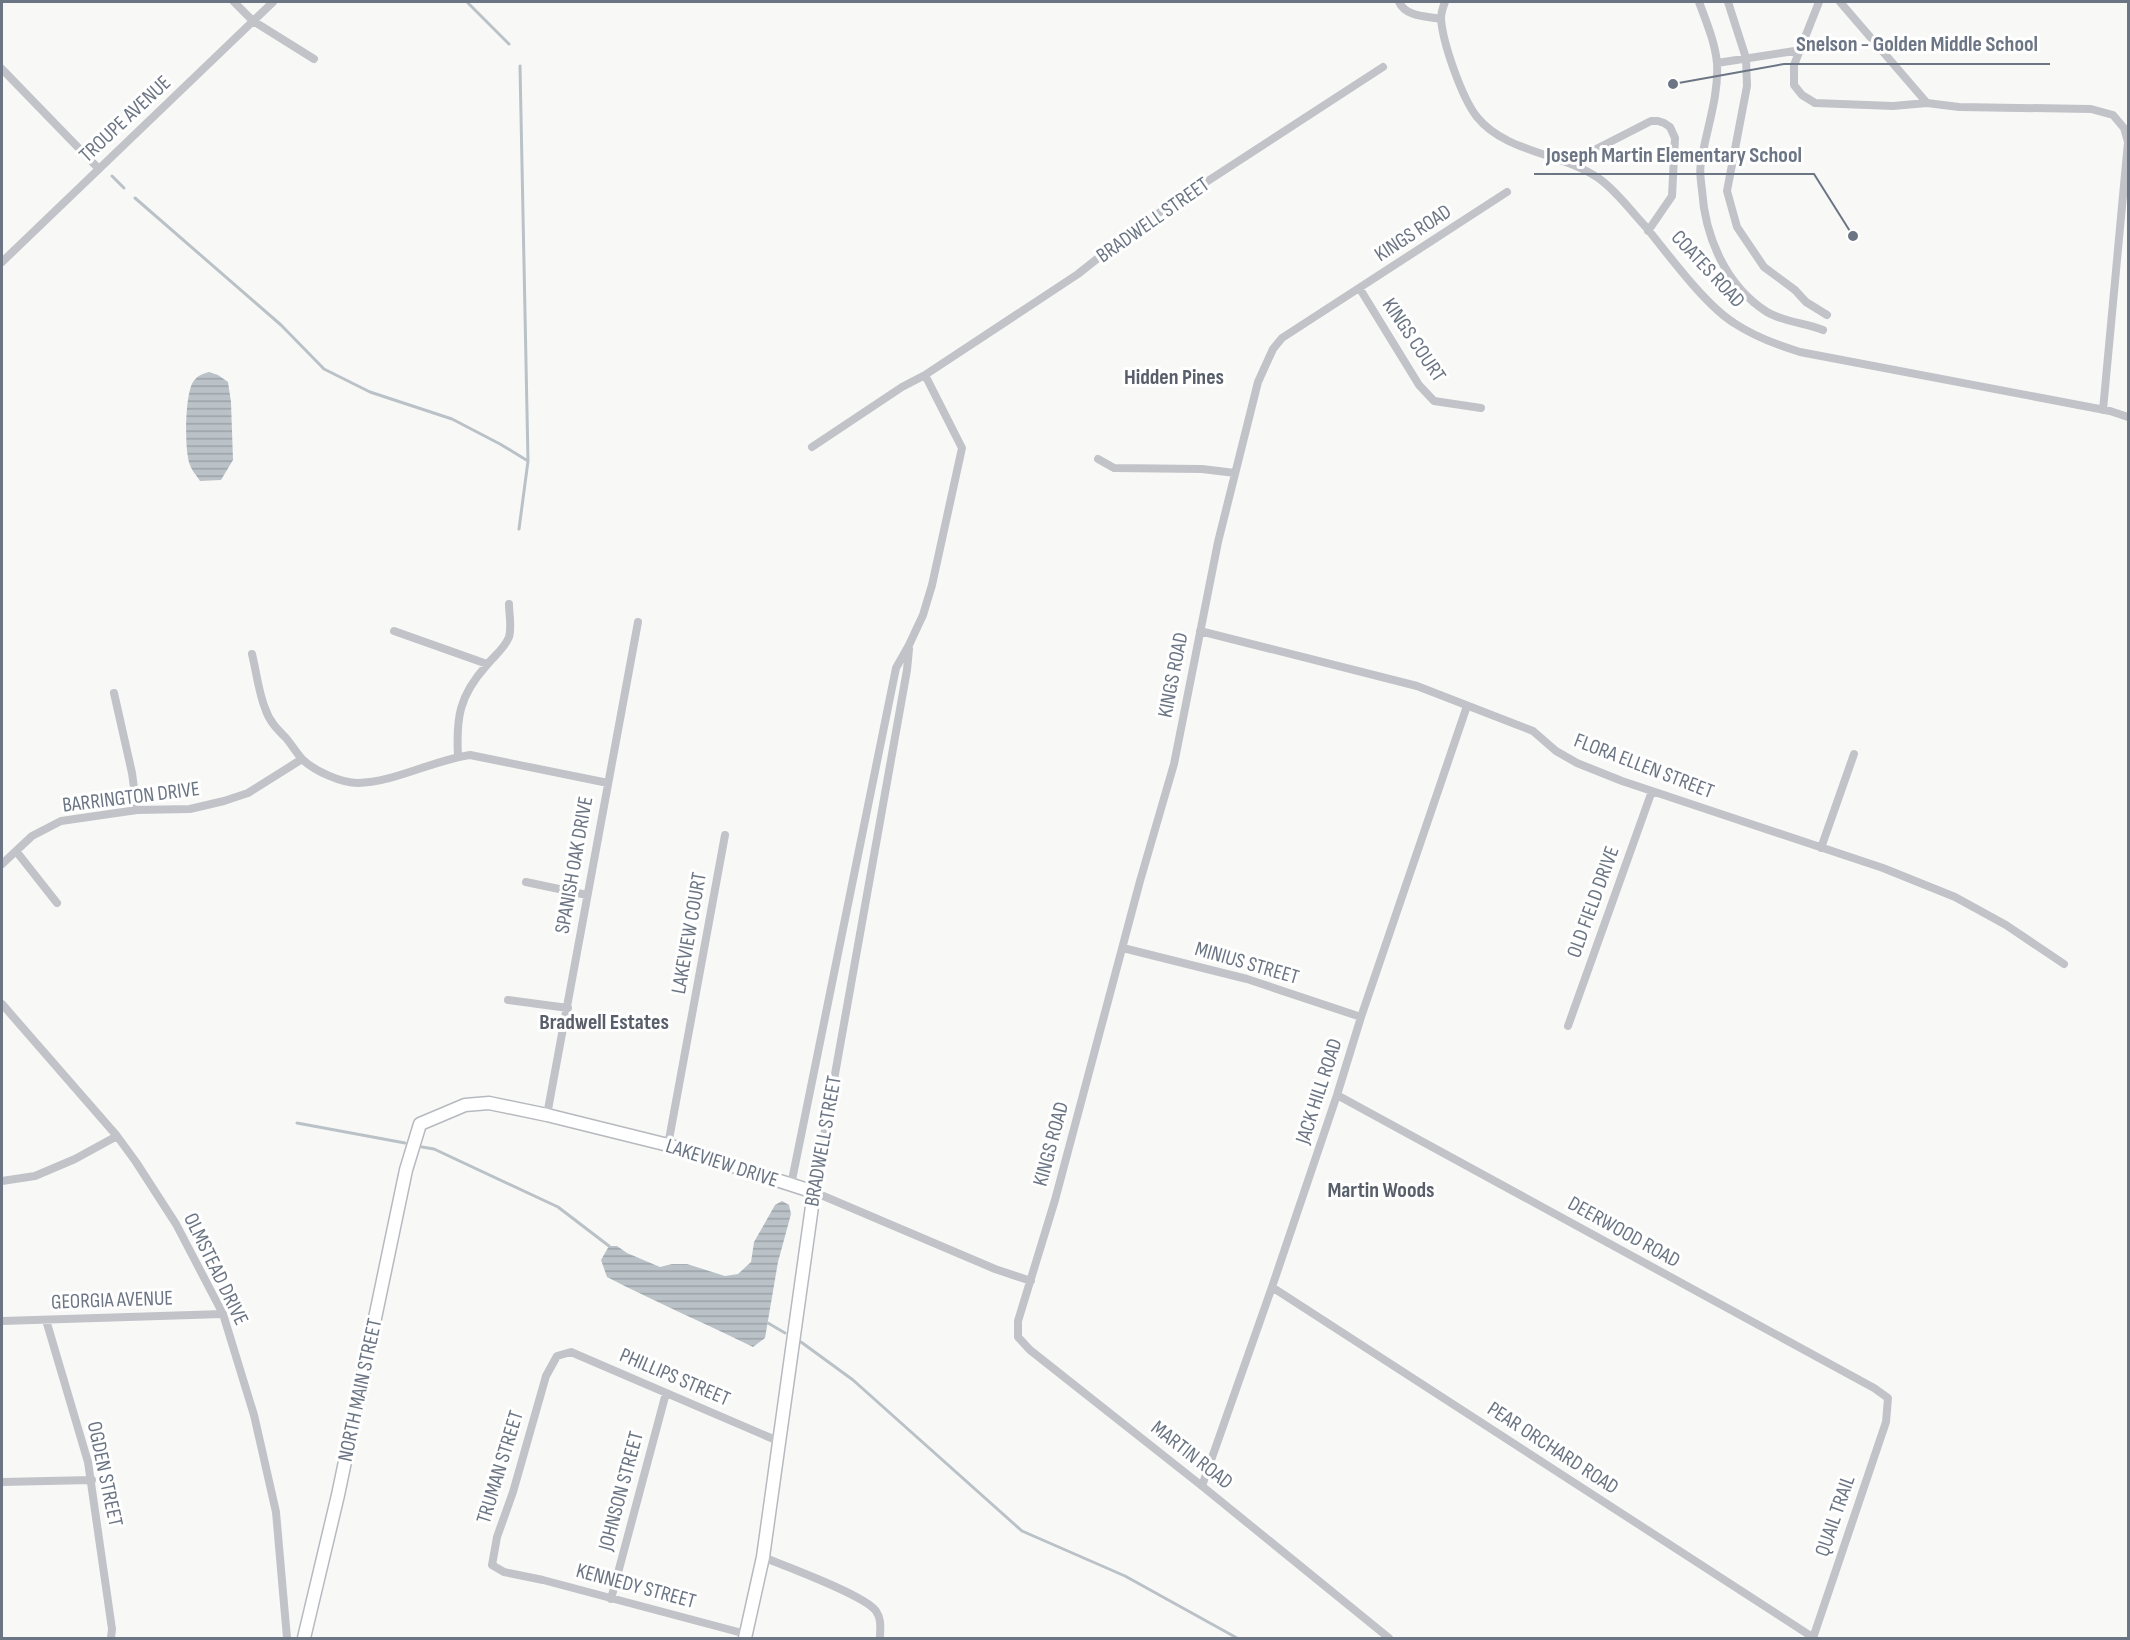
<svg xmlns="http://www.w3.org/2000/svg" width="2130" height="1640" font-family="'Sofia Sans Condensed',sans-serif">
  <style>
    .water { fill: url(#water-rules) }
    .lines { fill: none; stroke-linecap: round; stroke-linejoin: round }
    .stream { stroke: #bac2c8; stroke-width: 3 }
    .secondary-casing { stroke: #b6b9be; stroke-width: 15 }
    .street { stroke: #c1c3c8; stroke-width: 8 }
    .secondary { stroke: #fff; stroke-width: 12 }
    .labels { text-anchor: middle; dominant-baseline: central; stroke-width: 6; stroke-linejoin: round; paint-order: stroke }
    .street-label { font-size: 21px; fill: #6b7584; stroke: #fff }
    .neighbourhood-label { font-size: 22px; font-weight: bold; fill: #585f6a; stroke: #fff }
    .leader { fill: none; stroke: #6b7584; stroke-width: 2 }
    .callout-dot { fill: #6b7584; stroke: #fff; stroke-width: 2 }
    .callout-label { font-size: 22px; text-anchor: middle; font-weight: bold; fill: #6b7584; stroke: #fff; stroke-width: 6; stroke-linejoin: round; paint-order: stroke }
  </style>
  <defs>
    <pattern id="water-rules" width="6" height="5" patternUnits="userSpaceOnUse" patternTransform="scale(1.5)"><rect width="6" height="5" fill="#bac2c8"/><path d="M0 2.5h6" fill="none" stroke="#9ba2a8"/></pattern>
  </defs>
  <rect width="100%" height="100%" fill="#f8f9f7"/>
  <!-- water -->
  <path class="water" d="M 209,372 L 218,375 L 228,382 L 231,402 L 233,460 L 221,480 L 200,481 C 197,476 192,471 190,465 C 184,451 185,394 193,382 C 198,375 202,374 209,372 Z
    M 782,1201 L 789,1205 L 791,1214 L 778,1262 L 765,1338 L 753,1347 C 705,1323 655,1302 607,1277 L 601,1260 L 609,1246 L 617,1246 L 627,1253 L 660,1267 L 672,1264 L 687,1264 L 725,1276 L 738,1274 L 751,1262 L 754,1242 L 775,1205 Z"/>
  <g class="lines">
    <!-- stream -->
    <path class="stream" d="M 467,2 L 509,44
      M 112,176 L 124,188
      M 135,198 L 281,325 L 324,369 L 370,392 L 452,419 L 500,444 L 528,461
      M 519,529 L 528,461 L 520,66
      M 297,1123 L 405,1143
      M 422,1147 L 434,1149 L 558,1207 L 609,1246
      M 768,1323 L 785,1333
      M 801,1342 L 853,1380 L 1022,1531 L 1125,1576 L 1237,1638"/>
    <defs>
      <path id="secondary" d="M 304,1638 L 338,1495 L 406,1170 L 420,1124 L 465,1105 L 489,1103 L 547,1115 L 668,1145 L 814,1192 L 763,1557 L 745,1638"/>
    </defs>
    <!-- secondary casing -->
    <use href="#secondary" class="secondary-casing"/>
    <!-- street -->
    <path class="street" d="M 234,2 L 253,21 L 314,59
      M 1399,2 C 1406,17 1426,16 1441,19
      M 1445,2 C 1443,7 1441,14 1441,19 C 1443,44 1462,98 1477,117 C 1507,154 1565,153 1601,180 C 1618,193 1631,211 1645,226 C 1669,255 1704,304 1734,323 C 1755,337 1777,345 1800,352 L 2110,411 L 2128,417
      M 1699,2 C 1706,21 1715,42 1717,63 C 1719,97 1706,130 1701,163 C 1699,172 1701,181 1702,190 C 1705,237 1726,286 1767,312 C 1784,322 1805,323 1823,330
      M 1728,2 L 1746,58 L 1747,86 L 1727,191 L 1737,227 L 1764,267 L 1795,290 L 1806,302 L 1827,315
      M 1819,2 L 1794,65 L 1794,85 L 1802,95 L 1815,103 L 1893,106 L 1927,103
      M 1840,2 L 1927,103 L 1959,107 L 2091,109 L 2113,115 L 2124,128 L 2128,142 L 2103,410
      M 1717,63 L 1801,50
      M 2,69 L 98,168
      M 1569,163 L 1651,121 L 1658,121 L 1664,123 L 1670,127 L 1675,138 L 1672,196 L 1648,231
      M 2,262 L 273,2
      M 1360,289 L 1419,385 L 1434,401 L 1481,408
      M 812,447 L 902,387 L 925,375
      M 1098,459 L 1114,468 L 1202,469 L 1235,473
      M 394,631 L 487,664
      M 1200,631 L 1417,686 L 1533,731 L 1556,751 L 1577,763 L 1622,781 L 1883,868 L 1955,897 L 2006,925 L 2064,964
      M 909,649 L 907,670 L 814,1192 L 995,1269 L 1031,1281
      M 252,654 C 256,670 259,694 265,708 C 269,721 277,729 286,738 C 292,745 297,754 303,760 C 315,771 341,783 358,783 C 392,783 434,760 470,755 L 608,783
      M 114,693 L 132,773 L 137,810
      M 458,757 C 456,718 459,696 486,666 C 493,657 505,648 509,637 C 512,627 509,614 509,604
      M 1821,848 L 1854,754
      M 16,851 L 57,903
      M 2,864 L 32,836 L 61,821 L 137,810 L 190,809 L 224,801 L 248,793 L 302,759
      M 526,882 L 587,895
      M 1123,948 L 1247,979 L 1361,1017
      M 508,1000 L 568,1008
      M 2,1004 L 117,1136 L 136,1162 L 176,1224 L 223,1314 L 254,1415 L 276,1512 L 287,1638
      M 1568,1026 L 1652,791
      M 1337,1095 L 1874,1388 L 1888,1398 L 1886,1422 L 1813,1638
      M 547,1115 L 638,622
      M 668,1145 L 725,835
      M 2,1181 L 35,1176 L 75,1159 L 117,1136
      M 791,1185 L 896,668 L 909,645 L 923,615 L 932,585 L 962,448 L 925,375 L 1078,274 L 1137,227 L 1383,67
      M 1272,1287 L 1814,1638
      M 46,1320 L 88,1462 L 112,1629 L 111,1638
      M 2,1321 L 223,1314
      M 2,1482 L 92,1480
      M 1202,1486 L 1272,1287 L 1337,1095 L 1361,1017 L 1467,706
      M 763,1557 C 785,1566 865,1595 876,1611 C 882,1620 880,1629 880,1638
      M 611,1599 L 666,1393
      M 746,1634 L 543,1580 L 504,1572 L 492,1565 L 497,1537 L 513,1492 L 546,1376 L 557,1356 L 571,1352 L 778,1441
      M 1389,1638 L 1202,1486 L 1030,1350 L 1018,1337 L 1018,1321 L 1055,1200 L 1140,881 L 1174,764 L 1218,542 L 1258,382 L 1273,349 L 1282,338 L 1507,192"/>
    <!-- secondary -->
    <use href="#secondary" class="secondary"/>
  </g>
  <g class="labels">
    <!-- street labels -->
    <g class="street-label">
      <text transform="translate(125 119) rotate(-43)">TROUPE AVENUE</text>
      <text transform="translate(1153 220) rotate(-35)">BRADWELL STREET</text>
      <text transform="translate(1413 233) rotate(-33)">KINGS ROAD</text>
      <text transform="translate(1708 269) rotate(47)">COATES ROAD</text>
      <text transform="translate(1414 340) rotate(56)">KINGS COURT</text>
      <text transform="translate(1173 675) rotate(-79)">KINGS ROAD</text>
      <text transform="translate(1644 766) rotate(21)">FLORA ELLEN STREET</text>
      <text transform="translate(131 797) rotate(-7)">BARRINGTON DRIVE</text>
      <text transform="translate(574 865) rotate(-80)">SPANISH OAK DRIVE</text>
      <text transform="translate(1593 902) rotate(-70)">OLD FIELD DRIVE</text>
      <text transform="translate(689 933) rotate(-80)">LAKEVIEW COURT</text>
      <text transform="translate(1247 963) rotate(16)">MINIUS STREET</text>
      <text transform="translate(1319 1091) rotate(-72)">JACK HILL ROAD</text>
      <text transform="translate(823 1141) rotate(-80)">BRADWELL STREET</text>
      <text transform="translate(1051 1144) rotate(-75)">KINGS ROAD</text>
      <text transform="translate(722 1163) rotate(18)">LAKEVIEW DRIVE</text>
      <text transform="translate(1624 1232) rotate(29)">DEERWOOD ROAD</text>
      <text transform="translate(216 1269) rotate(64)">OLMSTEAD DRIVE</text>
      <text transform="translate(112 1300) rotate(-2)">GEORGIA AVENUE</text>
      <text transform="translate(675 1377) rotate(23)">PHILLIPS STREET</text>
      <text transform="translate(360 1390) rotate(-78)">NORTH MAIN STREET</text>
      <text transform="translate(1553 1448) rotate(33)">PEAR ORCHARD ROAD</text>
      <text transform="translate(1192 1455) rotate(38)">MARTIN ROAD</text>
      <text transform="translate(500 1467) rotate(-73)">TRUMAN STREET</text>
      <text transform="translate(105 1474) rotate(78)">OGDEN STREET</text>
      <text transform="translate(621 1491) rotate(-75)">JOHNSON STREET</text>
      <text transform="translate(1835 1516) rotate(-71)">QUAIL TRAIL</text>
      <text transform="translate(636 1586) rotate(15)">KENNEDY STREET</text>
    </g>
    <!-- neighbourhood labels -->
    <g class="neighbourhood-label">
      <text x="1174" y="377">Hidden Pines</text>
      <text x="604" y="1022">Bradwell Estates</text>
      <text x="1381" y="1190">Martin Woods</text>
    </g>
  </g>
  <!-- callouts -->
  <path class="leader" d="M1673 84L1784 64H2050M1853 236L1814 174H1534"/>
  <g class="callout-dot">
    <circle cx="1673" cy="84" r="6"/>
    <circle cx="1853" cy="236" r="6"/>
  </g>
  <g class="callout-label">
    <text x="1917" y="51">Snelson - Golden Middle School</text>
    <text x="1674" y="162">Joseph Martin Elementary School</text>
  </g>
  <!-- border -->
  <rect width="2130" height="1640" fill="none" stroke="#6b7584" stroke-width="6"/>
</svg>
